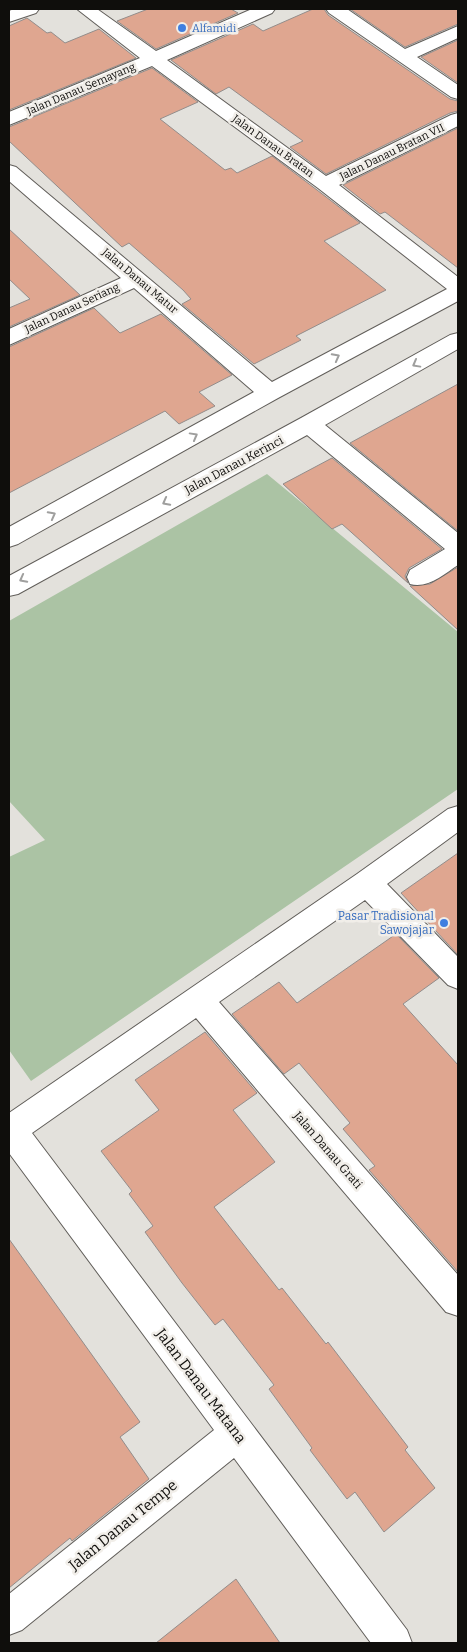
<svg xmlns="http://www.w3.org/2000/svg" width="467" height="1652" font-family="Bitter,serif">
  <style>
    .green { fill: #abc3a4 }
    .building { fill: #dfa690; stroke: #938d8b }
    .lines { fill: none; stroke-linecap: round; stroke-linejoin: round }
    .minor-casing { stroke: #615e5a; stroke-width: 2 }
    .minor { fill: #fff; fill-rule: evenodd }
    .oneway { stroke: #9f9f9e }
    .shop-dot { fill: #3f7fe0; stroke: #f1eee9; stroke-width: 2 }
    .labels { text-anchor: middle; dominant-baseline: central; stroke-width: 5; stroke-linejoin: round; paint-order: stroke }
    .far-shop-label { font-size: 11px; fill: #366cbe; stroke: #f1eee9; text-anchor: start }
    .far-street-label { font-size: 11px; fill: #0f0e0c; stroke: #f1eee9 }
    .street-label { font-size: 12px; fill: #0f0e0c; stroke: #f1eee9 }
    .shop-label { font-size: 12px; fill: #366cbe; stroke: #f1eee9; text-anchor: end }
    .near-street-label { font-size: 15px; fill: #0f0e0c; stroke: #f1eee9 }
  </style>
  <rect width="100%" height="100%" fill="#e3e1dc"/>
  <!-- green -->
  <path class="green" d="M 267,474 L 458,632 L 458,789 L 31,1081 L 9,1050 L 9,857 L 45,840 L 9,801 L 9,621 Z"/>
  <!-- building -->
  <path class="building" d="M 148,9 L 231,9 L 238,13 L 156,49 L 117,21 Z
    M 313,9 L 324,9 L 328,15 L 450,99 L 458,101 L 458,111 L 450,113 L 326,174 L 290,147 L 303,141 L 229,87 L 216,94 L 171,60 L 253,24 L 263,31 Z
    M 350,9 L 458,9 L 458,24 L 405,47 Z
    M 27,18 L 47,33 L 51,32 L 65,43 L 99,29 L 136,58 L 9,110 L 9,26 Z
    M 458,40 L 458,83 L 421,57 Z
    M 152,68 L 198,102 L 160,119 L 225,170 L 231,168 L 237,173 L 272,156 L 317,190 L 360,223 L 324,241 L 386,290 L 296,336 L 301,340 L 254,364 L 182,304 L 191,299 L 183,290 L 129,243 L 122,247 L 9,141 L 9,127 Z
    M 458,128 L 458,268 L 385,212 L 380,214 L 343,185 Z
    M 9,229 L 80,295 L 9,327 L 9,308 L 30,299 L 9,279 Z
    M 94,308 L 120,333 L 161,314 L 232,375 L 199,392 L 215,406 L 179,424 L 165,411 L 9,493 L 9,347 Z
    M 458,384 L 458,531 L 350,443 Z
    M 332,458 L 442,549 L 409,568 L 405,576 L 408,583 L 342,524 L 332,529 L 283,484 Z
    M 458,567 L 458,630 L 410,586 L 430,584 Z
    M 458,853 L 458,955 L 401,893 Z
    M 396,934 L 439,978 L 403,1004 L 458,1065 L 458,1272 L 369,1170 L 375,1166 L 343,1129 L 350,1123 L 299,1063 L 284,1074 L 232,1014 L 279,982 L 297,1003 Z
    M 205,1032 L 257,1093 L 233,1110 L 275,1162 L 214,1207 L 279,1290 L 282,1288 L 326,1344 L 328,1342 L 408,1447 L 405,1450 L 435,1488 L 384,1532 L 355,1492 L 347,1499 L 310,1450 L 312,1448 L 269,1389 L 274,1385 L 223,1319 L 215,1325 L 182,1283 L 145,1232 L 153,1226 L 129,1194 L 132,1191 L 101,1151 L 159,1110 L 135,1080 Z
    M 9,1239 L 140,1422 L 120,1437 L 149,1479 L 72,1541 L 70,1538 L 9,1588 Z
    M 236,1579 L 280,1643 L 156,1643 Z"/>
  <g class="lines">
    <defs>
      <path id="minor" d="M 14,9 L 39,9 L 36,13 L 9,22 L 9,11 Z
        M 77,9 L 97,9 L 156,51 L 252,9 L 275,9 L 272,13 L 167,60 L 326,176 L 451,115 L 458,113 L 458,126 L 339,185 L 458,277 L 458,301 L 278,398 L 18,544 L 9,547 L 9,527 L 254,392 L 134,288 L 9,345 L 9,329 L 121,278 L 9,181 L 9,165 L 16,167 L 272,382 L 447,289 L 318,188 L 152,66 L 9,125 L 9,112 L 140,58 Z
        M 326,9 L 347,9 L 405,49 L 458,26 L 458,38 L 417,57 L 458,85 L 458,99 L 451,97 L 329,13 Z
        M 458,333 L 458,349 L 325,425 L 458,533 L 458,565 C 444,574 428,589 410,584 L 407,577 L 410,570 L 445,549 L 307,435 L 18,594 L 9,596 L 9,576 L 301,418 L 450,335 Z
        M 458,806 L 458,832 L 387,884 L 458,957 L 458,989 L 448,985 L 365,900 L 219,1002 L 458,1275 L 458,1316 L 446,1312 L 196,1018 L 32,1133 L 407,1630 L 412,1643 L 371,1643 L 234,1458 L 22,1630 L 9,1635 L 9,1594 L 214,1430 L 9,1153 L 9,1113 L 357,874 L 448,809 Z"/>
    </defs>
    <!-- minor casing -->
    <use href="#minor" class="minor-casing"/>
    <!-- minor -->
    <use href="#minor" class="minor"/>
  </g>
  <!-- one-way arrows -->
  <defs><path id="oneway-chevron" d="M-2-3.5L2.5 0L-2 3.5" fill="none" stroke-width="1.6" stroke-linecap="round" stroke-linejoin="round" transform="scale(1.25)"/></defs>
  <g class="oneway">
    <use href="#oneway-chevron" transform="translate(336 357) rotate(-28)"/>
    <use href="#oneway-chevron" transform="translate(416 364) rotate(151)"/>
    <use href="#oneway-chevron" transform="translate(194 436) rotate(-29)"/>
    <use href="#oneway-chevron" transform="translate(166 502) rotate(152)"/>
    <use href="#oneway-chevron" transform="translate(52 515) rotate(-28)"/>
    <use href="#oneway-chevron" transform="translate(23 579) rotate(152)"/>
  </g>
  <!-- markers -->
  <g class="shop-dot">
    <circle cx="182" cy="28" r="5"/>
    <circle cx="444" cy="923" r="5"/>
  </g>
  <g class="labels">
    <!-- far-shop labels -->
    <g class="far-shop-label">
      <text x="192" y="28">Alfamidi</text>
    </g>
    <!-- far-street labels -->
    <g class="far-street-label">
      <text transform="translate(81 89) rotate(-23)">Jalan Danau Semayang</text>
      <text transform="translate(273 146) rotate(36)">Jalan Danau Bratan</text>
      <text transform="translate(392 152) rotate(-26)">Jalan Danau Bratan VII</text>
      <text transform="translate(140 281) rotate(40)">Jalan Danau Matur</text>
      <text transform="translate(72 308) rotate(-25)">Jalan Danau Seriang</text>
    </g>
    <!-- street labels -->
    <g class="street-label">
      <text transform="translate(234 465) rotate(-28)">Jalan Danau Kerinci</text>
      <text transform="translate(328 1150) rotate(49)">Jalan Danau Grati</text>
    </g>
    <!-- shop labels -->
    <g class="shop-label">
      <text x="434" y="916">Pasar Tradisional<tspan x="434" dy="14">Sawojajar</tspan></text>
    </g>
    <!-- near-street labels -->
    <g class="near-street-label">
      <text transform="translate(201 1386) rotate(53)">Jalan Danau Matana</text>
      <text transform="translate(123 1525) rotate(-39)">Jalan Danau Tempe</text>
    </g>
  </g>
  <!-- border -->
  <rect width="467" height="1652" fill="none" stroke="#0f0e0c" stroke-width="20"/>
</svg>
